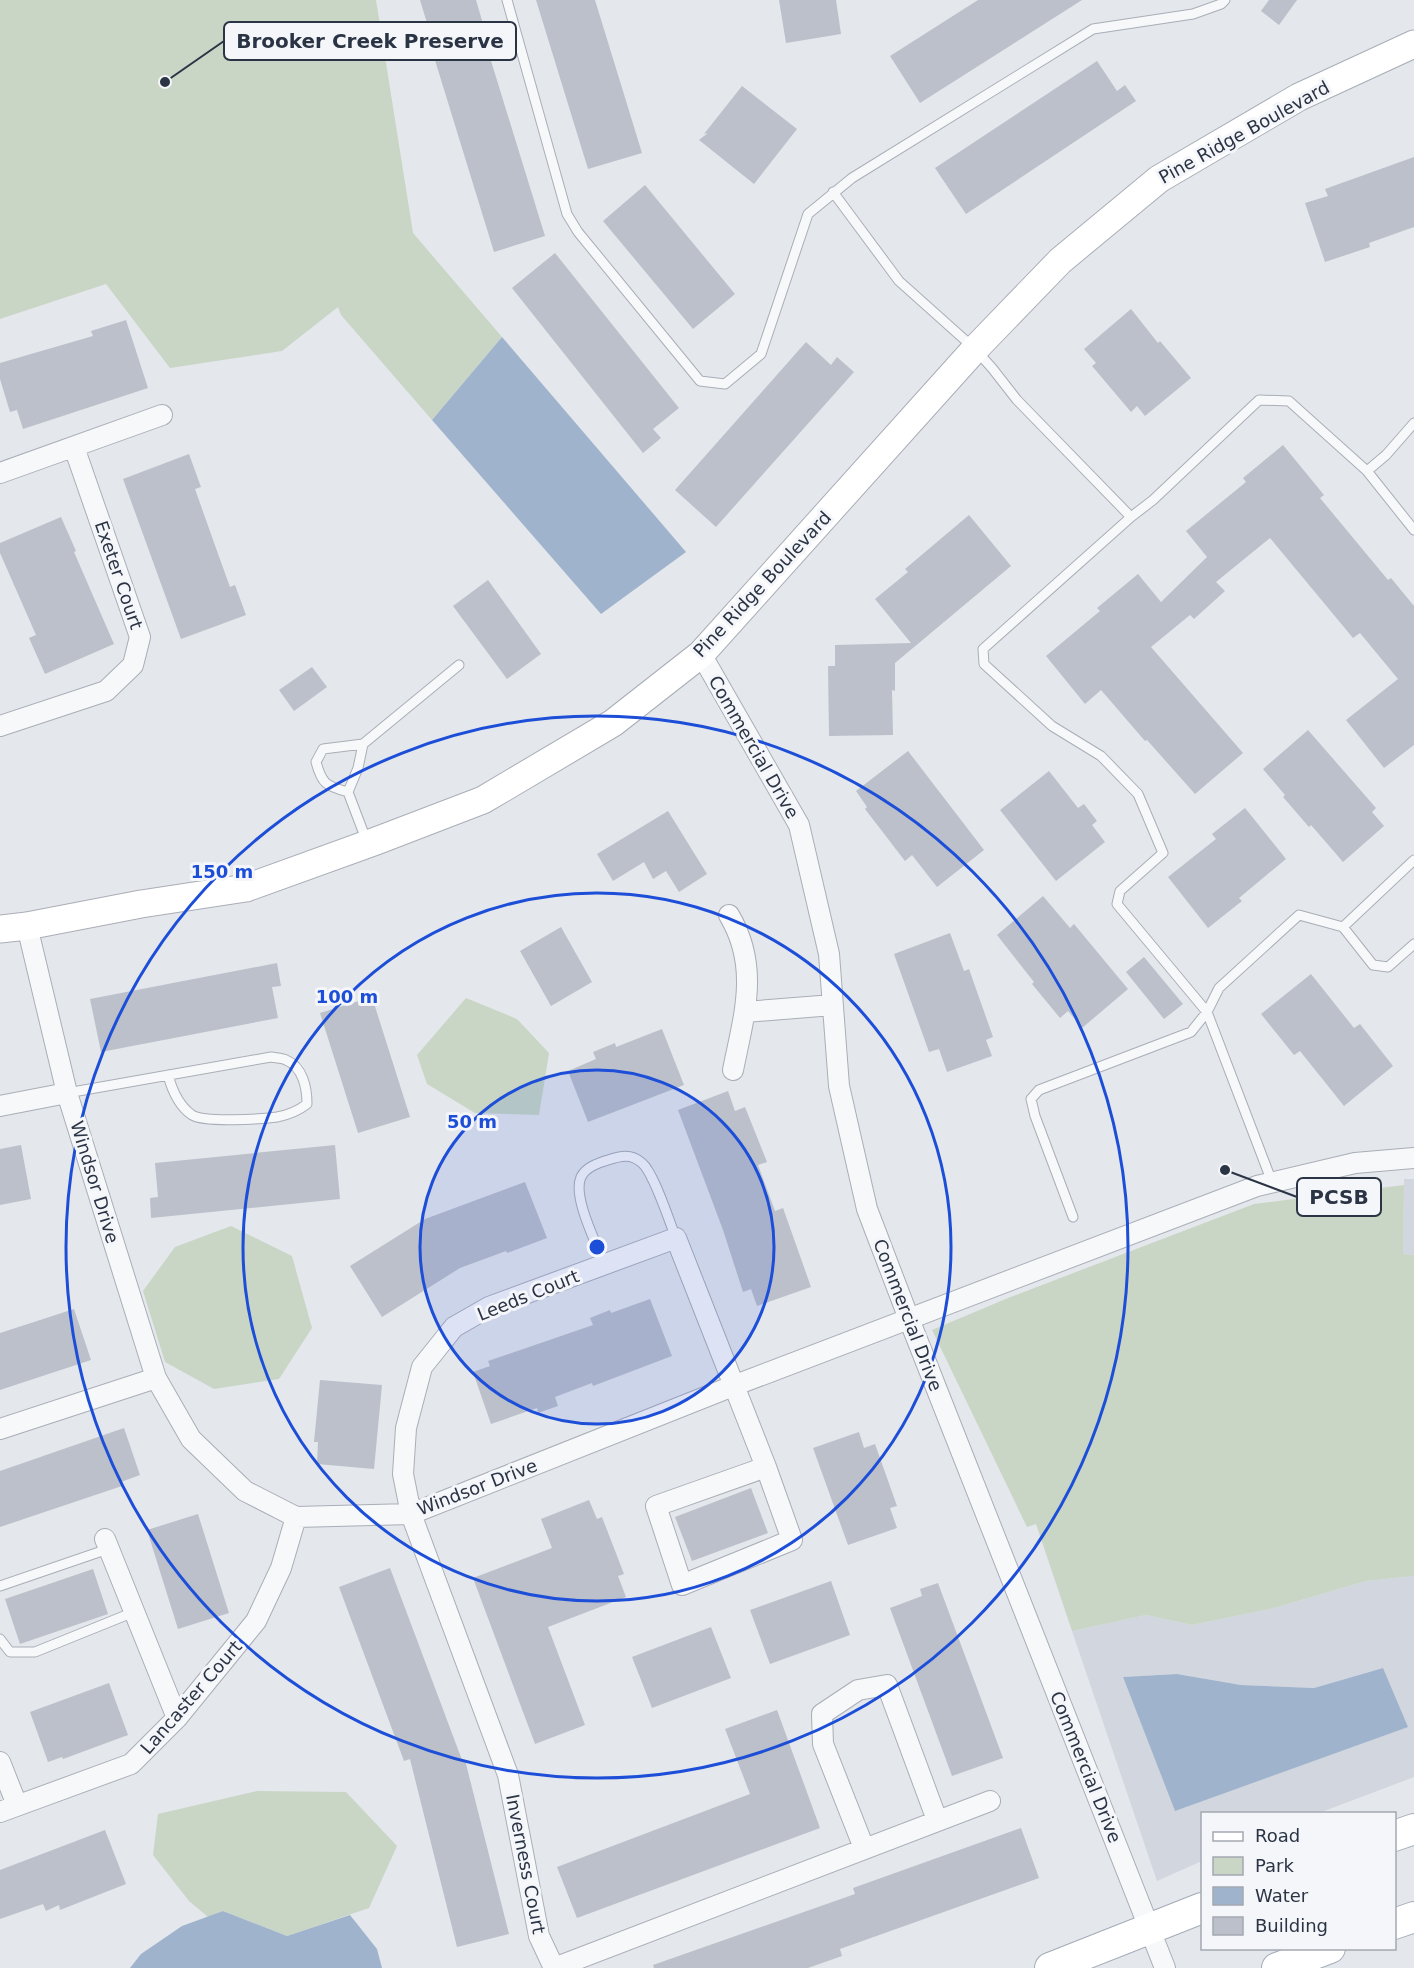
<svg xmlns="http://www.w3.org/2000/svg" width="1414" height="1968" font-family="'DejaVu Sans',sans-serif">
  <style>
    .built { fill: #d2d6de; fill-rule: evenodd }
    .green { fill: #c9d6c5 }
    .water { fill: #9fb4cc }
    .building { fill: #bbc0ca }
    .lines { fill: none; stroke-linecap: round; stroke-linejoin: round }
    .lane-casing { stroke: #a9aeb7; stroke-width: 11 }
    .street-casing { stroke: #a9aeb7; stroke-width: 22 }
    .secondary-casing { stroke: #a9aeb7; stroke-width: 29 }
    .primary-casing { stroke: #a3abb8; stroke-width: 32 }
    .lane { stroke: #f7f8fa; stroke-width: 9 }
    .street { stroke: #f7f8fa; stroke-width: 20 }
    .secondary { stroke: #fff; stroke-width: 27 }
    .primary { stroke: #fff; stroke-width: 30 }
    .ring { fill: none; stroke: #1d4ed8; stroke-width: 3 }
    .labels { text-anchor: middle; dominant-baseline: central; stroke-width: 6; stroke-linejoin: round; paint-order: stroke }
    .street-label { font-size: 18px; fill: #2b3445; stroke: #f4f6f9 }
    .centre { fill: #1d4ed8; stroke: #f4f6f9; stroke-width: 3 }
    .ring-label { font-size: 18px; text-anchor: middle; font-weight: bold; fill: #1d4ed8; stroke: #f4f6f9; stroke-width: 6; stroke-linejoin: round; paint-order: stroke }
    .leader { fill: none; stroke: #2b3445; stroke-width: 2 }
    .callout-dot { fill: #2b3445; stroke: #f4f6f9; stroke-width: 2 }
    .callout { fill: #f4f6f9; stroke: #2b3445; stroke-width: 2 }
    .callout-label { font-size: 20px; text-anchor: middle; font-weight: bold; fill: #2b3445 }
  </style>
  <rect width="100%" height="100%" fill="#e4e7ec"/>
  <!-- built -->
  <path class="built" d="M 1404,1179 L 1414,1179 L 1414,1255 L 1403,1254 Z
    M 1414,1576 L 1414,1777 L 1319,1813 L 1202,1814 L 1202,1861 L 1157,1881 L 1072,1631 L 1146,1615 L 1192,1625 L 1274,1608 L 1366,1581 ZM 1383,1668 L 1175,1810 L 1123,1677 L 1177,1674 L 1241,1685 L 1314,1688 Z"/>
  <!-- green -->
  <path class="green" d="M 0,0 L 376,0 L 413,233 L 502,337 L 432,420 L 341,315 L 338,307 L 282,351 L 170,368 L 106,284 L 0,319 Z
    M 466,998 L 517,1019 L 549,1053 L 539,1115 L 475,1113 L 427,1084 L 417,1055 Z
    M 1404,1185 L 1403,1254 L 1414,1255 L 1414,1576 L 1366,1581 L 1274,1608 L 1192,1625 L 1146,1615 L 1072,1631 L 1036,1524 L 1027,1527 L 932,1330 L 1008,1298 L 1254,1204 Z
    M 231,1226 L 292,1256 L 312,1328 L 279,1379 L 214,1389 L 165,1362 L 143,1291 L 175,1247 Z
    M 257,1791 L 346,1792 L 397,1846 L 369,1908 L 287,1936 L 223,1911 L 208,1917 L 189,1901 L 153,1855 L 158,1814 Z"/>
  <!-- water -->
  <path class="water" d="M 502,337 L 686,552 L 601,614 L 432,420 Z
    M 1383,1668 L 1408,1727 L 1175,1811 L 1123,1677 L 1177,1674 L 1241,1685 L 1314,1688 Z
    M 223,1911 L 287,1936 L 350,1915 L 377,1949 L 382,1968 L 130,1968 L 141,1954 L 182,1926 Z"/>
  <!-- building -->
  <path class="building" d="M 420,0 L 476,0 L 483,24 L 480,25 L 545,236 L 494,252 L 434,57 L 437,56 Z
    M 536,0 L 595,0 L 642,153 L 588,169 Z
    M 779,0 L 836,0 L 841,34 L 786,43 Z
    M 978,0 L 1082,0 L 920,103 L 890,56 Z
    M 1269,0 L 1297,0 L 1279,25 L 1261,11 Z
    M 1097,61 L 1117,91 L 1125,85 L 1136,101 L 966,214 L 935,168 Z
    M 742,86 L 797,129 L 754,184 L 699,140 L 708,133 L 704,134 Z
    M 1414,157 L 1414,227 L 1369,243 L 1370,247 L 1325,262 L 1305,203 L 1328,196 L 1325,189 Z
    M 645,185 L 735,294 L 693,329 L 603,221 Z
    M 555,253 L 679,408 L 653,429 L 661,438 L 643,453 L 512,288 Z
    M 1131,309 L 1158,343 L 1160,341 L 1191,378 L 1145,416 L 1137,406 L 1131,412 L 1092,366 L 1096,363 L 1084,349 Z
    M 126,320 L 148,388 L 23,429 L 17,410 L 10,412 L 0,379 L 0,363 L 93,336 L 91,331 Z
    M 806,342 L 831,365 L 837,357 L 854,372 L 716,527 L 675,490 Z
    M 1283,445 L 1324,495 L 1320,498 L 1388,580 L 1391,578 L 1414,606 L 1414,745 L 1384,768 L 1346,720 L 1398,679 L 1360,633 L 1353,638 L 1270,538 L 1216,582 L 1225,591 L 1194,619 L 1190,615 L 1151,647 L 1243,753 L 1195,794 L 1147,740 L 1145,741 L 1101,690 L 1085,704 L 1046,656 L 1100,611 L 1097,608 L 1138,574 L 1161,602 L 1207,557 L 1186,531 L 1246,482 L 1243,478 Z
    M 189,454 L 201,487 L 195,489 L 217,551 L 230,587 L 235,585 L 246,615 L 181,639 L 123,479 Z
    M 969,515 L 1011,566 L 895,663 L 895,691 L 892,690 L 893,735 L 829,736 L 828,666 L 835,666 L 835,645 L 911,643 L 875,599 L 908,572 L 905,569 Z
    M 61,517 L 76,551 L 74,552 L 114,644 L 45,674 L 29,638 L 36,635 L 0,553 L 0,543 Z
    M 488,580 L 541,654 L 507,679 L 453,606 Z
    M 312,667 L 327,687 L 294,711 L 279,690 Z
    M 1308,730 L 1376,808 L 1372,812 L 1384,826 L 1343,862 L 1311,825 L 1309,827 L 1283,797 L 1285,795 L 1263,769 Z
    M 908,751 L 984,850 L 937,887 L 912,855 L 905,861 L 865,809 L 867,807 L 856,791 Z
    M 1049,771 L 1078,808 L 1084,804 L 1097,821 L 1092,825 L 1105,842 L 1056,881 L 1000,810 Z
    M 1245,808 L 1286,859 L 1239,898 L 1242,901 L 1208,928 L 1168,877 L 1216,839 L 1212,834 Z
    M 668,811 L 707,874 L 679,892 L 666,871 L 653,879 L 644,862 L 613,881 L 597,854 Z
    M 1043,896 L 1070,928 L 1074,924 L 1128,989 L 1082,1028 L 1068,1011 L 1060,1018 L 1032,984 L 1034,982 L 997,935 Z
    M 561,927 L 592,982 L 551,1006 L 520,951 Z
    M 950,933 L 964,971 L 969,969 L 993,1037 L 986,1040 L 992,1056 L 947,1072 L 939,1049 L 929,1052 L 894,954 Z
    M 1144,957 L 1183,1004 L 1164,1019 L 1126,972 Z
    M 277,963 L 281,986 L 272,987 L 278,1018 L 101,1052 L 90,999 Z
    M 1311,974 L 1354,1028 L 1360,1024 L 1393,1066 L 1344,1106 L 1300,1051 L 1294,1055 L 1261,1014 Z
    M 372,997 L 410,1117 L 358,1133 L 320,1013 Z
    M 662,1029 L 684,1085 L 588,1122 L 568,1071 L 596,1059 L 593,1052 L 615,1043 L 616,1047 Z
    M 728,1091 L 735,1111 L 745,1107 L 767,1162 L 758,1165 L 775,1211 L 783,1208 L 811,1287 L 757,1306 L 751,1289 L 743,1292 L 723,1230 L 678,1110 Z
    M 21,1145 L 31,1199 L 0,1205 L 0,1149 Z
    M 335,1145 L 340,1199 L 151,1218 L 150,1198 L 158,1197 L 155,1163 Z
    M 525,1182 L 547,1238 L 507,1253 L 506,1251 L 460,1268 L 382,1317 L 350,1266 L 425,1219 Z
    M 650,1299 L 672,1356 L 593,1386 L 592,1383 L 555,1397 L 558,1406 L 538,1413 L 537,1408 L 491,1424 L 473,1372 L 490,1366 L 488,1361 L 593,1325 L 590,1318 L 610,1310 L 611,1313 Z
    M 74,1309 L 91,1360 L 0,1390 L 0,1333 Z
    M 320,1380 L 382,1385 L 374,1469 L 317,1464 L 318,1442 L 314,1442 Z
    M 124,1428 L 140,1475 L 121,1482 L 122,1486 L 0,1527 L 0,1471 Z
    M 859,1432 L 864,1448 L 875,1444 L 897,1506 L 890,1508 L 897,1528 L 848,1545 L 813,1448 Z
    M 751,1488 L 768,1533 L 692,1561 L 675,1517 Z
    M 589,1500 L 597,1519 L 602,1517 L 624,1574 L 618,1576 L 626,1597 L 548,1627 L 585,1725 L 535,1744 L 473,1578 L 552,1548 L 541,1519 Z
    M 198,1514 L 229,1613 L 178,1629 L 147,1530 Z
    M 390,1568 L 462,1760 L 465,1760 L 509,1934 L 457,1947 L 410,1759 L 404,1761 L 339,1587 Z
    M 93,1569 L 108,1614 L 20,1644 L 5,1599 Z
    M 831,1581 L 850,1635 L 770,1664 L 750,1610 Z
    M 938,1583 L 1003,1758 L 952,1776 L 890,1608 L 922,1596 L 920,1589 Z
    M 711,1627 L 731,1678 L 652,1708 L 632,1657 Z
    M 109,1683 L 128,1735 L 63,1759 L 62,1757 L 48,1762 L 30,1712 Z
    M 777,1710 L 820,1828 L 577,1918 L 557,1867 L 750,1794 L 725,1729 Z
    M 1021,1828 L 1039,1878 L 840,1949 L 842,1956 L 808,1968 L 654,1968 L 653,1965 L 855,1894 L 853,1888 Z
    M 105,1830 L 126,1884 L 60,1910 L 59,1905 L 46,1911 L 43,1904 L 0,1919 L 0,1870 Z"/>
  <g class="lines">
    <defs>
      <path id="lane" d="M 507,0 L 567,214 L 578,232 L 700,381 L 725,384 L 761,354 L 808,214 L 852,178 L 1093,29 L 1193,14 L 1221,4 L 1225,0
        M 833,192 L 899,281 L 975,349 L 992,368 L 1017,400 L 1131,517
        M 1367,471 L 1414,530
        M 348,792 C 326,786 322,784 316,762 L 323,749 L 363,744
        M 367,842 L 348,792 L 358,768 L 363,744 L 459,665
        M 1343,927 L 1373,965 L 1388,967 L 1414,944
        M 67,1093 L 271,1057 C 276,1058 282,1058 286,1060 C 303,1067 307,1088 307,1104 C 298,1111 288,1115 277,1117 C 261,1119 205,1123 192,1115 C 179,1106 172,1090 168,1075
        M 1272,1182 L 1207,1012 L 1117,904 L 1120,891 L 1163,853 L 1138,794 L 1101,756 L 1052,726 L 984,664 L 983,649 L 1131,517 L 1153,500 L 1259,400 L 1289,401 L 1367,471 L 1386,455 L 1414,423
        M 1073,1217 L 1035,1116 L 1031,1099 L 1039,1090 L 1191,1032 L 1207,1012 L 1219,988 L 1299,915 L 1343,927 L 1414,860
        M 604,1264 C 597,1244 572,1197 581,1177 C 586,1167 598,1163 608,1160 C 620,1156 631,1153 642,1163 C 654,1173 669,1221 676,1238
        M 0,1586 L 108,1549
        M 0,1639 L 10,1652 L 35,1652 L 134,1612"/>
      <path id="street" d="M 0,473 L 162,415
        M 701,654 L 799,825 L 829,954 L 839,1086 L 867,1209 L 909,1319 L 1165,1968
        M 0,726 L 106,691 L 133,665 L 140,637 L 74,447
        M 729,915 C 760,967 744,1015 733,1070
        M 27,926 L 67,1093 L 156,1378 L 191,1439 L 245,1491 L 296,1517 L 411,1514 L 733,1386 L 1257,1186 L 1355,1163 L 1414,1158
        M 745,1012 L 833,1005
        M 0,1106 L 67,1093
        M 0,1429 L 156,1378
        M 766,1467 L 676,1238 L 489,1307 L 454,1327 L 422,1367 L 406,1428 L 403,1474 L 411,1514 L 508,1775 L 539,1936 L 554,1968 L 990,1801
        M 766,1467 L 792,1540 L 682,1585 L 656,1506 Z
        M 105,1539 L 177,1718
        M 0,1762 L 17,1805
        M 0,1812 L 131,1764 L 177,1718 L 256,1621 L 281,1568 L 296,1517
        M 864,1848 L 823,1744 L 822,1714 L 858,1690 L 887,1685 L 937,1820"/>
      <path id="secondary" d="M 0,929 L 27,926 L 141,904 L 246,888 L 376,841 L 483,800 L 613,723 L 701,654 L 975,349 L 1060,261 L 1159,179 L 1299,97 L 1414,44"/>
      <path id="primary" d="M 1394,1836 L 1414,1829
        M 1394,1924 L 1414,1917
        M 1050,1968 L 1202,1908
        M 1277,1968 L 1330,1948"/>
    </defs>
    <!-- lane casing -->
    <use href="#lane" class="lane-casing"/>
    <!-- street casing -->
    <use href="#street" class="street-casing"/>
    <!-- secondary casing -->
    <use href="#secondary" class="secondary-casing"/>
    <!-- primary casing -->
    <use href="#primary" class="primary-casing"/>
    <!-- lane -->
    <use href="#lane" class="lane"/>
    <!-- street -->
    <use href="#street" class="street"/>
    <!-- secondary -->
    <use href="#secondary" class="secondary"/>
    <!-- primary -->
    <use href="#primary" class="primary"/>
  </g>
  <!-- distance rings -->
  <circle cx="597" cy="1247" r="177" fill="#1d4ed8" fill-opacity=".12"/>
  <g class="ring">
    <circle cx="597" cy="1247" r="177"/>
    <circle cx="597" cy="1247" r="354"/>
    <circle cx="597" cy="1247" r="531"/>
  </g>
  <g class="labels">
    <!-- street labels -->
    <g class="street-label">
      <text transform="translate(1244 132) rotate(-29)">Pine Ridge Boulevard</text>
      <text transform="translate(119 575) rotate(71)">Exeter Court</text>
      <text transform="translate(762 584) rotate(-47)">Pine Ridge Boulevard</text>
      <text transform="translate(754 747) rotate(60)">Commercial Drive</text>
      <text transform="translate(95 1182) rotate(73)">Windsor Drive</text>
      <text transform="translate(528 1295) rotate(-22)">Leeds Court</text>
      <text transform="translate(908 1315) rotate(69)">Commercial Drive</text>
      <text transform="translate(477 1487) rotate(-21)">Windsor Drive</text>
      <text transform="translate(191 1697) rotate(-49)">Lancaster Court</text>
      <text transform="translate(1086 1767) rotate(68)">Commercial Drive</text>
      <text transform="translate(526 1864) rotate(79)">Inverness Court</text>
    </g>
  </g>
  <circle cx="597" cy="1247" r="9" class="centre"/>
  <g class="ring-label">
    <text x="222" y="878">150 m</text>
    <text x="347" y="1003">100 m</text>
    <text x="472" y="1128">50 m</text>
  </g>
  <!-- callouts -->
  <path class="leader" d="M165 82L224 41M1225 1170L1297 1197"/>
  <g class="callout-dot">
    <circle cx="165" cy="82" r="6"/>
    <circle cx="1225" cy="1170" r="6"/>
  </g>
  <g class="callout">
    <rect x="224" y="22" width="292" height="38" rx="6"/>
    <rect x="1297" y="1178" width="84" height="38" rx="6"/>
  </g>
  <g class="callout-label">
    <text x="370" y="48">Brooker Creek Preserve</text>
    <text x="1339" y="1204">PCSB</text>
  </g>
  <!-- legend -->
  <rect x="1201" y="1812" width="195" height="138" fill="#f4f6f9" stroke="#a4a8b1" stroke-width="1.5"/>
  <rect x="1213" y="1832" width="30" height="9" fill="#ffffff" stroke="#a4a8b1" stroke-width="1.5"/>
  <text x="1255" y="1842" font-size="18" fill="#2b3445">Road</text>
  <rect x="1213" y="1857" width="30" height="18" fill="#c9d6c5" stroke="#a4a8b1" stroke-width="1.5"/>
  <text x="1255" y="1872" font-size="18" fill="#2b3445">Park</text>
  <rect x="1213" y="1887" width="30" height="18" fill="#9fb4cc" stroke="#a4a8b1" stroke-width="1.5"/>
  <text x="1255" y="1902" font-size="18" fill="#2b3445">Water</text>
  <rect x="1213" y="1917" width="30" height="18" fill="#bbc0ca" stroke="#a4a8b1" stroke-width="1.5"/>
  <text x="1255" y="1932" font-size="18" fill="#2b3445">Building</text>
</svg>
